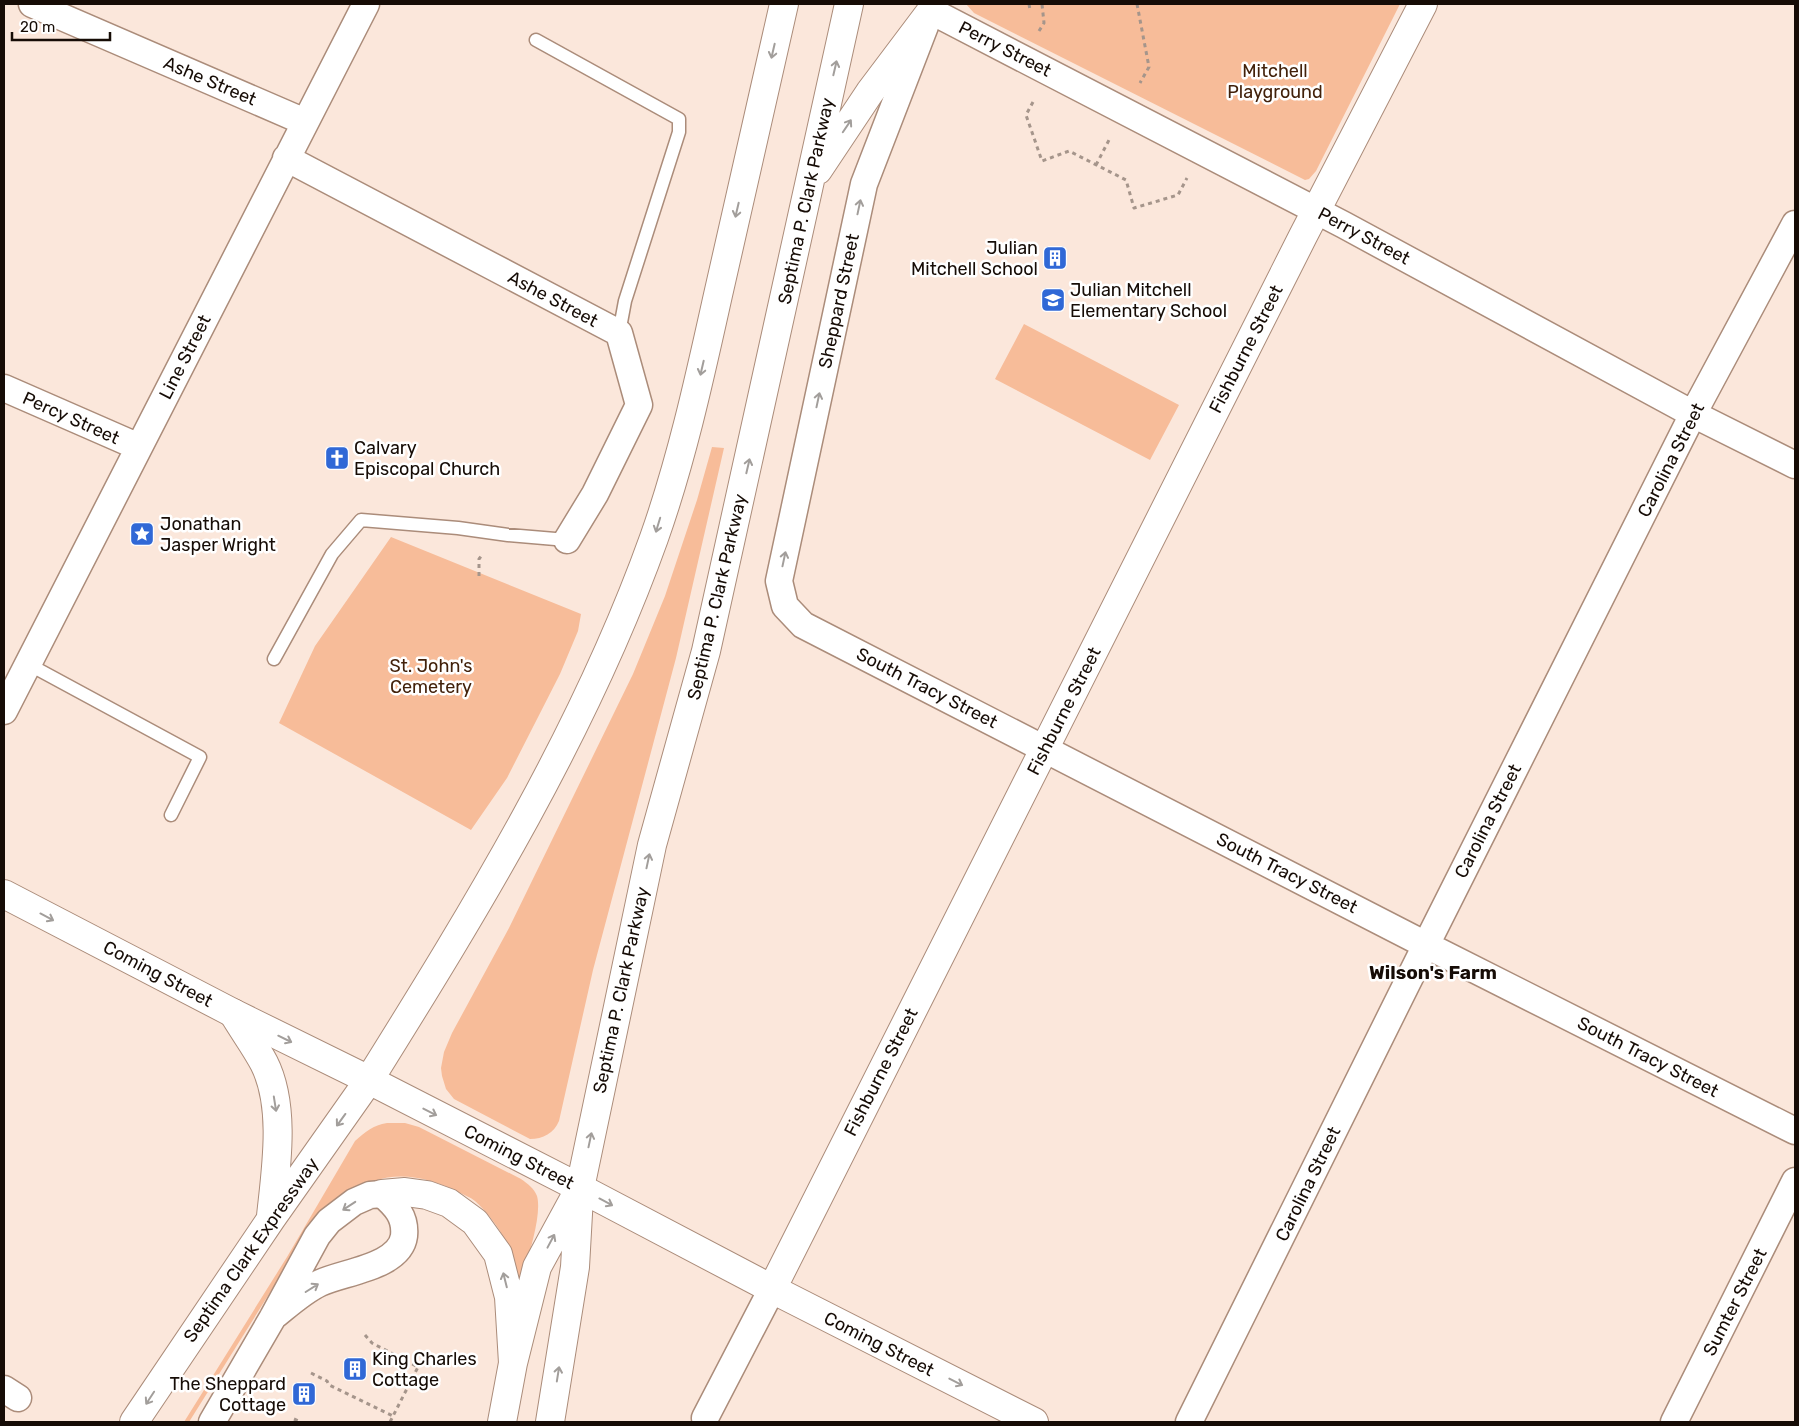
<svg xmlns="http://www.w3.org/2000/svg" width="1799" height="1426" font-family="Rubik,sans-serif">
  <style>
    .green { fill: #f7bc99 }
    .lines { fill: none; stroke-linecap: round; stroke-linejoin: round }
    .service-casing { stroke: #ab8c7a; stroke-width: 15 }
    .minor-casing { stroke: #ab8c7a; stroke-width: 29 }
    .tertiary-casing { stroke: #ab8c7a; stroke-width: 30 }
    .trunk-casing { stroke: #ab8c7a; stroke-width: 30 }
    .motorway-casing { stroke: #ab8c7a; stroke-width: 30 }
    .path { stroke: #a5958b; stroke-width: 3; stroke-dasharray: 4 4; stroke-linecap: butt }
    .service { stroke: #fff; stroke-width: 12 }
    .minor { stroke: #fff; stroke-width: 26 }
    .tertiary { stroke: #fff; stroke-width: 28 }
    .trunk { stroke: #fff; stroke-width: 28 }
    .motorway { stroke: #fff; stroke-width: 28 }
    .oneway { stroke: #a29e9b }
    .labels { text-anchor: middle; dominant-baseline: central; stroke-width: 5; stroke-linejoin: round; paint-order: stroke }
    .street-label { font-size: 18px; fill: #160c06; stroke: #fff }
    .park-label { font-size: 18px; fill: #42210a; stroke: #fff }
    .poi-label { font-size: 18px; fill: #160c06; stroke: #fff; text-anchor: start }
    .neighbourhood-label { font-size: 19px; font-weight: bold; fill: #160c06; stroke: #fff }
  </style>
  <rect width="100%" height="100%" fill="#fbe7db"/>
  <!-- green -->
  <path class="green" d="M 966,4 L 1400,4 L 1316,171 L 1309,179 L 1305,180 L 974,13 Z
    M 1024,324 L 1179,405 L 1150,460 L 995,379 Z
    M 712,447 L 724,448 L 676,658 L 593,970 L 559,1121 C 554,1133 543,1139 530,1139 L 454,1099 L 446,1089 L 442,1076 L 441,1068 L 444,1052 L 452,1033 L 509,928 L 633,674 L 665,596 L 697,500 Z
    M 391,537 L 581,614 L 578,631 L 560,674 L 507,778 L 471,830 L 279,723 L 315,646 Z
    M 387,1123 L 405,1123 L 419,1127 L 521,1179 C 528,1184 534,1188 537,1196 C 543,1217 524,1270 517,1292 C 514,1275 513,1255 505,1240 C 498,1226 487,1212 475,1201 C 470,1197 464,1195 458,1192 C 433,1179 402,1171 374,1181 C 354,1187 338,1199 321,1211 L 189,1422 L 184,1422 L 287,1257 L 355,1141 C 365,1132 373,1125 387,1123 Z"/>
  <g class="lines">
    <defs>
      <path id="service" d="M 536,40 L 679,119 L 679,132 L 625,301 L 619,333
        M 274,659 L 332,554 L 361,520 L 458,528 L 508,535 L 567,540
        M 28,664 L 200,757 L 171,815"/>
      <path id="minor" d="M 32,4 L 305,122
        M 931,11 L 1344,225 L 1693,414 L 1795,465
        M 925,26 L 864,184 L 779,581 L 785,606 L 803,625 L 1426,945 L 1795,1131
        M 286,158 L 619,333 L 639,405 L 595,494 L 567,540
        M 4,388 L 139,447
        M 4,711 L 366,4
        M 4,1389 L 18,1398
        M 705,1418 L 772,1289
        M 212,1422 L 273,1317 L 317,1236 L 329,1221 L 354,1202 L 370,1195 L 382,1194 C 396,1206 406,1217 404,1236 C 400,1267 343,1272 320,1283 C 303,1291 288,1305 273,1317
        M 1189,1422 L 1426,945 L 1693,414 L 1795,224
        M 1674,1422 L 1795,1181"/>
      <path id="tertiary" d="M 4,894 L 233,1013 L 369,1080 L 580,1188 L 772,1289 L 1034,1422
        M 772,1289 L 1303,236 L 1423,4"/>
      <path id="trunk" d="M 818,170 L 870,92 L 931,11
        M 369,1080 C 477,907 585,731 654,538 C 682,459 700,376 718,295 C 740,198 762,101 784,4
        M 580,1188 L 652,845 L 706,651 L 849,4"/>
      <path id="motorway" d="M 233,1013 C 243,1030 255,1046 264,1063 C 286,1106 276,1169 271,1216
        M 382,1194 L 405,1192 L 427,1195 L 449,1203 L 475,1222 L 498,1254 L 509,1297 L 513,1363
        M 134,1422 L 271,1219 L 369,1080
        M 502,1422 L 513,1363 L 537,1267 L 580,1188
        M 550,1422 L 575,1267 L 579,1196"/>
    </defs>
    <!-- service casing -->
    <use href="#service" class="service-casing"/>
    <!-- minor casing -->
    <use href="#minor" class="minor-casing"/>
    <!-- tertiary casing -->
    <use href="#tertiary" class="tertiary-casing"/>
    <!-- trunk casing -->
    <use href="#trunk" class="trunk-casing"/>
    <!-- motorway casing -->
    <use href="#motorway" class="motorway-casing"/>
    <!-- path -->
    <path class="path" d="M 1029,4 L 1030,10
      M 1137,4 L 1149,67 L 1140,83
      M 1039,31 L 1044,23 L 1042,4
      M 1033,102 L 1026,115 L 1042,161 L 1069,151 L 1126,180 L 1134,208 L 1178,195 L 1187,178
      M 1096,165 L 1109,140
      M 479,576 L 479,559 L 482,555
      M 365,1335 L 372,1343 L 418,1367 L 390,1422
      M 311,1373 L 327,1381 L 329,1385 L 393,1416
      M 294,1419 L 301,1422"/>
    <!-- service -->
    <use href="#service" class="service"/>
    <!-- minor -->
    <use href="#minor" class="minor"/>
    <!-- tertiary -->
    <use href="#tertiary" class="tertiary"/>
    <!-- trunk -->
    <use href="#trunk" class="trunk"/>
    <!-- motorway -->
    <use href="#motorway" class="motorway"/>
  </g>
  <!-- one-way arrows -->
  <defs><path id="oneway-shaft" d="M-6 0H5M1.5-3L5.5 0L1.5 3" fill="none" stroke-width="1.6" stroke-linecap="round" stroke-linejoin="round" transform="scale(1.25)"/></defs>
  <g class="oneway">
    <use href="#oneway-shaft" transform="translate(773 51) rotate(103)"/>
    <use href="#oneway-shaft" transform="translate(835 68) rotate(-77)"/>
    <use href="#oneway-shaft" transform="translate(847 126) rotate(-56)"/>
    <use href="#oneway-shaft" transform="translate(859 207) rotate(-78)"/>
    <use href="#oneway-shaft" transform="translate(737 210) rotate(103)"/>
    <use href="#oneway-shaft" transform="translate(702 368) rotate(103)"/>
    <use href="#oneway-shaft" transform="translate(818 400) rotate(-78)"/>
    <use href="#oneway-shaft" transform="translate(748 466) rotate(-77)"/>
    <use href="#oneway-shaft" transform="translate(658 525) rotate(107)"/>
    <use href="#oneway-shaft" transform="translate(784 559) rotate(-78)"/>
    <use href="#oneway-shaft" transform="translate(648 861) rotate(-78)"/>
    <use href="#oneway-shaft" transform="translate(47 917) rotate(28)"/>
    <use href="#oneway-shaft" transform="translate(285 1039) rotate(26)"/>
    <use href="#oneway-shaft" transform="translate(275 1104) rotate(81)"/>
    <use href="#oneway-shaft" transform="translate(430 1112) rotate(27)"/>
    <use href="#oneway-shaft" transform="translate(341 1120) rotate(126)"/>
    <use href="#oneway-shaft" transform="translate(590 1140) rotate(-78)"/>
    <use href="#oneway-shaft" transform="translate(606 1202) rotate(28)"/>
    <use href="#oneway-shaft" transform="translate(349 1206) rotate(147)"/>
    <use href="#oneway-shaft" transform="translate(551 1241) rotate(-62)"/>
    <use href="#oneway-shaft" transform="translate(505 1280) rotate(-104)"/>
    <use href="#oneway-shaft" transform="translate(312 1288) rotate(-32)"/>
    <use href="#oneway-shaft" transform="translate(558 1374) rotate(-81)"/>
    <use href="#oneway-shaft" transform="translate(956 1382) rotate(27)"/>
    <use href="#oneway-shaft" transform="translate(150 1398) rotate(123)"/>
  </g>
  <!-- icons -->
  <defs>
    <symbol id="building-square" viewBox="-11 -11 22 22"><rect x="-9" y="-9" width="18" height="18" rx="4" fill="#3068d6" stroke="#fff"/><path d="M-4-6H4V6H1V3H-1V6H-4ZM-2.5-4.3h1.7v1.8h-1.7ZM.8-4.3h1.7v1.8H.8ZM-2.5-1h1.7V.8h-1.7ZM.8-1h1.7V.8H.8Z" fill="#fff"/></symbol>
    <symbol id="school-square" viewBox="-11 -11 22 22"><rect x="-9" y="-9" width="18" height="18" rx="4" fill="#3068d6" stroke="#fff"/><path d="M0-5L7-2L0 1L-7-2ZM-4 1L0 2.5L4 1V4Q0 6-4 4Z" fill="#fff"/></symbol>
    <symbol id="church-square" viewBox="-11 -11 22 22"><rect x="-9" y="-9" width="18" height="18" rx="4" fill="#3068d6" stroke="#fff"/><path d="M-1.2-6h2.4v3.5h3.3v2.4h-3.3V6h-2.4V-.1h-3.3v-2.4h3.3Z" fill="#fff"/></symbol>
    <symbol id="sight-square" viewBox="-11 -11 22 22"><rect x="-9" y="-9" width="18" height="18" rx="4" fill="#3068d6" stroke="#fff"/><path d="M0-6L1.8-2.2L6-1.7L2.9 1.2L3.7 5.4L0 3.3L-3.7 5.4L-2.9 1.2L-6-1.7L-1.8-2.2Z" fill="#fff"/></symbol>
  </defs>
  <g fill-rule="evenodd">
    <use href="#building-square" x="1041" y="244" width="28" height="28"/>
    <use href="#school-square" x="1039" y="286" width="28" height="28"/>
    <use href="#church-square" x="323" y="444" width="28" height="28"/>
    <use href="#sight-square" x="128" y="520" width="28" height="28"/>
    <use href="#building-square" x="341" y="1355" width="28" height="28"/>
    <use href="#building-square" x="290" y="1380" width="28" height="28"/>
  </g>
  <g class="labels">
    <!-- street labels -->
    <g class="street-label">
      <text transform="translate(1005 49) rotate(27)">Perry Street</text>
      <text transform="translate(210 81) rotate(23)">Ashe Street</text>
      <text transform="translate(806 201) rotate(-78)">Septima P. Clark Parkway</text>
      <text transform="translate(1364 236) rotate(28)">Perry Street</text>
      <text transform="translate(553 299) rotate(28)">Ashe Street</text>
      <text transform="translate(839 301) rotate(-78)">Sheppard Street</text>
      <text transform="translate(1246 349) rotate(-63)">Fishburne Street</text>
      <text transform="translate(185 357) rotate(-63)">Line Street</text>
      <text transform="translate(71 418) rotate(24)">Percy Street</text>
      <text transform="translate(1671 460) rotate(-63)">Carolina Street</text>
      <text transform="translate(717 597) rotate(-77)">Septima P. Clark Parkway</text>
      <text transform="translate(927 688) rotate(27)">South Tracy Street</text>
      <text transform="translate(1064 711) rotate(-63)">Fishburne Street</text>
      <text transform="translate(1488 821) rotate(-63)">Carolina Street</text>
      <text transform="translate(1287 873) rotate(27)">South Tracy Street</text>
      <text transform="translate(158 974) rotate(28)">Coming Street</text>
      <text transform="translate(621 990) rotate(-78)">Septima P. Clark Parkway</text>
      <text transform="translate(1648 1057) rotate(27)">South Tracy Street</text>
      <text transform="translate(881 1072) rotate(-63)">Fishburne Street</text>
      <text transform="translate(519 1157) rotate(27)">Coming Street</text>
      <text transform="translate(1308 1184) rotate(-64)">Carolina Street</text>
      <text transform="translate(251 1250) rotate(-55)">Septima Clark Expressway</text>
      <text transform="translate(1735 1302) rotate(-63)">Sumter Street</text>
      <text transform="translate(879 1344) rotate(27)">Coming Street</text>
    </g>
    <!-- park labels -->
    <g class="park-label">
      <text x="1275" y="71">Mitchell<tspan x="1275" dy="21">Playground</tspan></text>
      <text x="431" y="666">St. John's<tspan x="431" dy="21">Cemetery</tspan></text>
    </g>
    <!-- poi labels -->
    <g class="poi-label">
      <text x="1038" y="248" text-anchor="end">Julian<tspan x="1038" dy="21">Mitchell School</tspan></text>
      <text x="1070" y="290">Julian Mitchell<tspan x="1070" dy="21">Elementary School</tspan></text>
      <text x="354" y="448">Calvary<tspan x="354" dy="21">Episcopal Church</tspan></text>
      <text x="160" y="524">Jonathan<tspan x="160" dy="21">Jasper Wright</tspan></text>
      <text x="372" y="1359">King Charles<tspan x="372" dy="21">Cottage</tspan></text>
      <text x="286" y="1384" text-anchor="end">The Sheppard<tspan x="286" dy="21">Cottage</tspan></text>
    </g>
    <!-- neighbourhood labels -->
    <g class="neighbourhood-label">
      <text x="1433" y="972">Wilson's Farm</text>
    </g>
  </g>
  <!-- border -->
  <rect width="1799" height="1426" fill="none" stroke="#160c06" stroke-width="10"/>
  <!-- scale -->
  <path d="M12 32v8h98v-8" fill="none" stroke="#160c06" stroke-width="2.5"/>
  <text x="20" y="32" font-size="15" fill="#160c06" stroke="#ffffff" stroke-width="4" paint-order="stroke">20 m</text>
</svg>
